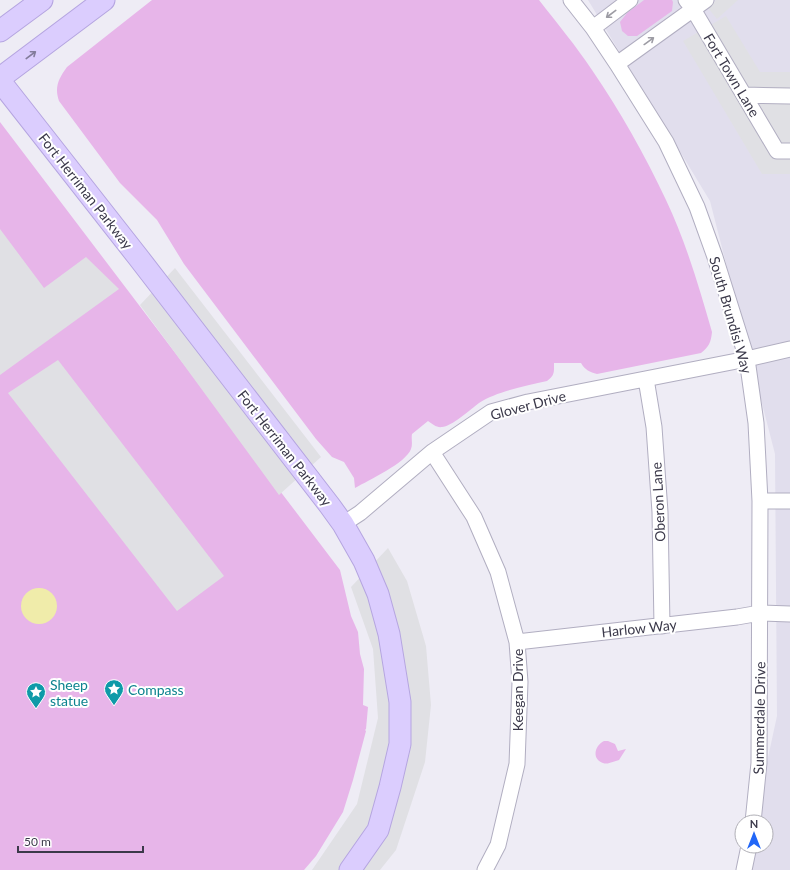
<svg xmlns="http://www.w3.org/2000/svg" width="790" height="870" font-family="Lato,sans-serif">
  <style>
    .residential { fill: #e1deed }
    .green { fill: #e7b5e9 }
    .parking { fill: #e0e0e4 }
    .water { fill: #f0ecaa }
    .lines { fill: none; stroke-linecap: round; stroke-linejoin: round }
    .street-casing { stroke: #b1aec1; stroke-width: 17 }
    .secondary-casing { stroke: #b5a5e0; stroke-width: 23 }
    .street { stroke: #fff; stroke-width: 15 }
    .secondary { stroke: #dbcdfe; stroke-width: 21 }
    .oneway { stroke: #9d9ca4 }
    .oneway2 { stroke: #837c9b }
    .labels { text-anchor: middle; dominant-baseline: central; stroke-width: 4; stroke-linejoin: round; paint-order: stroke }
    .street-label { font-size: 14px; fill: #3b394a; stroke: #fff }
    .culture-label { font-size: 14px; fill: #0d838f; stroke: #fff; text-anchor: start }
  </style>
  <rect width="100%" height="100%" fill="#eeecf5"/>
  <!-- residential -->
  <path class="residential" d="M 588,0 L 790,0 L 790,870 L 744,870 L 749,846 L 766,846 L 766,822 L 754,822 L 777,716 L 775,454 L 710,201 Z"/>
  <!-- green -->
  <path class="green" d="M 152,0 L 539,0 C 557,23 576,46 592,70 C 620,111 645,155 666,200 C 686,242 699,287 712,332 C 711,342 709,347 701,353 L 597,374 C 590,372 585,370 581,363 L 554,363 C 554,372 555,375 547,381 C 526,386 497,391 479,403 C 471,409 451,427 442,427 C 437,428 432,424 428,421 L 412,434 C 411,439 413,444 411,449 C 406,463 369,480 355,488 L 354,478 L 344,462 L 332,457 L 316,439 L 184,264 L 157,220 L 120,183 L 59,101 C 54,87 59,78 67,67 Z
    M 644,0 L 672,0 L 673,2 L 672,11 L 637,36 L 628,36 L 622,31 L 620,22 L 627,13 Z
    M 0,122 L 340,570 L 351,616 L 358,632 L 360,654 L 364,669 L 363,705 L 368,707 L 366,729 L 365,730 L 366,731 L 353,780 L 343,812 L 316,856 L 304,870 L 0,870 Z
    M 604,741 L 608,741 L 615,744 L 618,751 L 626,749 L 619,760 C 614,761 608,765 603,763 C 591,759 595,745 604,741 Z"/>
  <!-- parking -->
  <path class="parking" d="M 716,0 L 738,0 L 717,19 L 708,8 Z
    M 726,16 L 760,72 L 790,72 L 790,174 L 762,174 L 683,41 Z
    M 0,229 L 44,288 L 86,257 L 119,289 L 0,375 Z
    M 175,268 L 321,457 L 279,495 L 140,305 Z
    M 58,360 L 224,576 L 177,611 L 8,393 Z
    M 388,548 L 407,581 L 426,646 L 431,705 L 425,762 L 396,850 L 380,870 L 312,870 L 357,804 L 378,718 L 373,649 L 351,587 Z"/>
  <!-- water -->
  <path class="water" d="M21 606a18 18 0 1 1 36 0a18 18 0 1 1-36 0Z"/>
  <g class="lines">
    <defs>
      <path id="street" d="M 571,0 L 593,28 L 617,64 L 666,142 L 697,207 L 715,257 L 747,359 L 756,423 L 760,501 L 759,763 L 753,822
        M 686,0 L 693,9 L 777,151 L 790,151
        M 593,28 L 630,0
        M 617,64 L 706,0
        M 744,95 L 790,96
        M 646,379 L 654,427 L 660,512 L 662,626
        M 432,452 L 474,517 L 498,572 L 517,642 L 520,682 L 517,764 L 498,845 L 485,870
        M 760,501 L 790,501
        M 343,524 L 360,513 L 432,452 L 491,412 L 528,402 L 747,359 L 790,349
        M 517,642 L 737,617 L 760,613 L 790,614
        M 744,870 L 749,846"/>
      <path id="secondary" d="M 0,31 L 42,0
        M 0,78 L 104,0
        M 0,81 L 138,257 L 330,506 L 343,524 L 364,561 L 378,594 L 389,634 L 400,702 L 400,744 L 390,787 L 378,830 L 350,870"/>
    </defs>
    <!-- street casing -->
    <use href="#street" class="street-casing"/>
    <!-- secondary casing -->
    <use href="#secondary" class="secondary-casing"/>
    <!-- street -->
    <use href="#street" class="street"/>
    <!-- secondary -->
    <use href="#secondary" class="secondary"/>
  </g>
  <!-- one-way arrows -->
  <defs><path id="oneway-shaft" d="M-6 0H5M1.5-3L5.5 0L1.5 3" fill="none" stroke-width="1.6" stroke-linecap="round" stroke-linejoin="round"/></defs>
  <g class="oneway">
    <use href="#oneway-shaft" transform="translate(611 14) rotate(143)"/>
    <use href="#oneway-shaft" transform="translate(649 41) rotate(-36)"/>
  </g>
  <use class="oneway2" href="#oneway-shaft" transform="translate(31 55) rotate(-37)"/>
  <!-- icons -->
  <defs>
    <symbol id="sight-pin" viewBox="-11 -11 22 30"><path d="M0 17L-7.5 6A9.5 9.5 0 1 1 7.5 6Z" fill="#0f9aa8" stroke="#fff"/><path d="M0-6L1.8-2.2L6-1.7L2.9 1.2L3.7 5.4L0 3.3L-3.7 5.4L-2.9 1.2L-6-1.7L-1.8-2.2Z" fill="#fff"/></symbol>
  </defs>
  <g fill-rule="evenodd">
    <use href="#sight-pin" x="103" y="678" width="22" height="30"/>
    <use href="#sight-pin" x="25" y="681" width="22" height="30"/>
  </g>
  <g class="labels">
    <!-- street labels -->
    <g class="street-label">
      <text transform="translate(732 75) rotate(59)">Fort Town Lane</text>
      <text transform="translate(86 191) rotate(52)">Fort Herriman Parkway</text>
      <text transform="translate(731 315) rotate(74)">South Brundisi Way</text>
      <text transform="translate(528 405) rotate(-15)">Glover Drive</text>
      <text transform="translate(285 448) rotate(52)">Fort Herriman Parkway</text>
      <text transform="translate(658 502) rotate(-93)">Oberon Lane</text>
      <text transform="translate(639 628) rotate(-6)">Harlow Way</text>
      <text transform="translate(517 690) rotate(-90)">Keegan Drive</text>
      <text transform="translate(759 718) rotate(-89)">Summerdale Drive</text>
    </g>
    <!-- culture labels -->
    <g class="culture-label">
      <text x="50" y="684">Sheep<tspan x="50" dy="16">statue</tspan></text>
      <text x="128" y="689">Compass</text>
    </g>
  </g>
  <!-- north arrow -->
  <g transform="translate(754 834)"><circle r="19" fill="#ffffff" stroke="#b1b0b7"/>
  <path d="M0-3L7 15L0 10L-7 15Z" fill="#2166f7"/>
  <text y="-6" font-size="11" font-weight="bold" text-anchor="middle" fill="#3b394a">N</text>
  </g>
  <!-- scale -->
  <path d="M18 846v6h125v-6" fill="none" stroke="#3b394a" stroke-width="2"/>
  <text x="24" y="846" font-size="12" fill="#3b394a" stroke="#ffffff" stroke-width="3" paint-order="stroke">50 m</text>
</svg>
